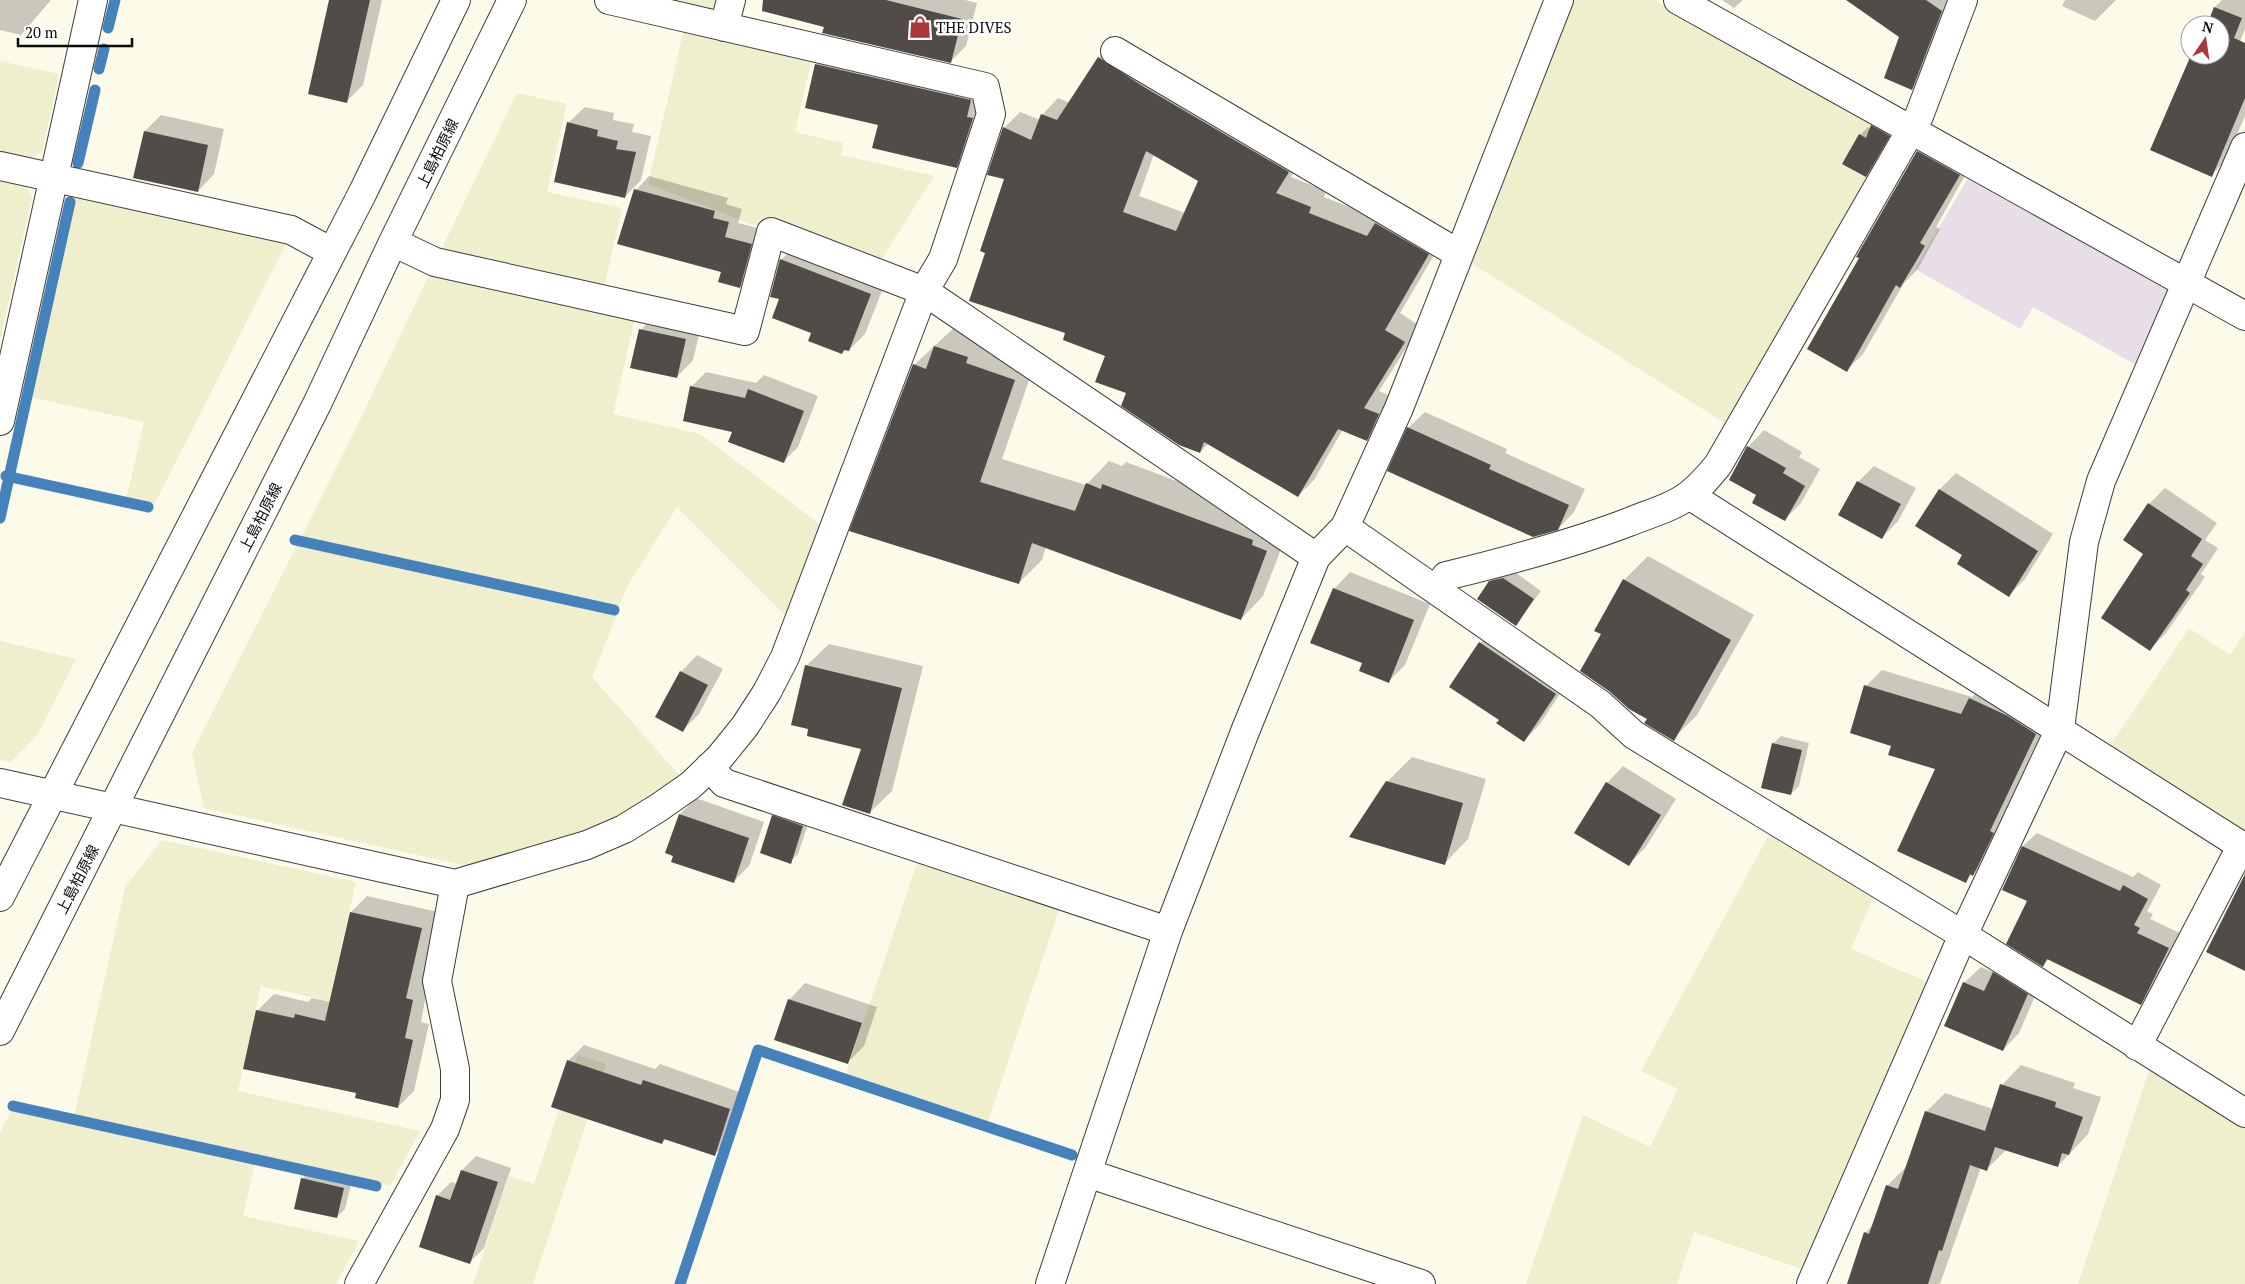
<svg xmlns="http://www.w3.org/2000/svg" width="2245" height="1284" font-family="'PT Serif','Noto Sans JP',serif">
  <style>
    .industrial { fill: #e8dee8 }
    .farmland { fill: #efeecd }
    .shadow { fill: #0003; fill-rule: evenodd }
    .lines { fill: none; stroke-linecap: round; stroke-linejoin: round }
    .stream { stroke: #4582bb; stroke-width: 11 }
    .building { fill: #514c48; fill-rule: evenodd }
    .minor-casing { stroke: #3d3d3d; stroke-width: 30 }
    .minor { stroke: #fff; stroke-width: 28 }
    .labels { text-anchor: middle; dominant-baseline: central; stroke-width: 5; stroke-linejoin: round; paint-order: stroke }
    .poi-label { font-size: 15px; fill: #0a0a0a; stroke: #fff; text-anchor: start }
    .street-label { font-size: 15px; fill: #0a0a0a; stroke: #fff }
  </style>
  <rect width="100%" height="100%" fill="#fcfae9"/>
  <!-- industrial -->
  <path class="industrial" d="M 1969,176 L 2169,287 L 2136,365 L 2033,307 L 2020,329 L 1915,269 Z"/>
  <!-- farmland -->
  <path class="farmland" d="M 660,0 L 719,0 L 716,13 Z
    M 1571,0 L 1654,0 L 1887,130 L 1891,142 L 1728,425 L 1468,261 Z
    M 684,29 L 812,58 L 795,132 L 843,143 L 841,155 L 934,176 L 880,262 L 764,217 L 761,228 L 648,184 Z
    M 0,61 L 59,74 L 42,152 L 32,158 L 0,151 Z
    M 517,93 L 567,104 L 547,192 L 622,208 L 604,288 L 440,252 Z
    M 0,180 L 26,186 L 32,197 L 0,341 Z
    M 74,197 L 286,244 L 154,505 L 126,500 L 144,422 L 30,397 Z
    M 430,273 L 635,318 L 613,414 L 700,434 L 822,526 L 788,618 L 677,507 L 628,585 L 618,609 L 301,538 L 358,424 Z
    M 298,543 L 617,614 L 592,677 L 681,777 L 619,819 L 584,834 L 472,867 L 204,808 L 192,753 Z
    M 2189,628 L 2230,655 L 2245,632 L 2245,837 L 2108,749 Z
    M 0,641 L 76,659 L 38,734 L 11,762 L 0,760 Z
    M 1771,831 L 1875,894 L 1851,949 L 1927,982 L 1802,1269 L 1694,1232 L 1677,1284 L 1526,1284 L 1583,1115 L 1650,1147 L 1678,1089 L 1641,1071 Z
    M 162,840 L 356,882 L 329,1001 L 261,986 L 238,1091 L 420,1131 L 390,1186 L 74,1117 L 125,887 Z
    M 919,857 L 1061,904 L 988,1121 L 846,1074 Z
    M 578,1055 L 606,1064 L 533,1284 L 473,1284 L 509,1176 L 534,1184 Z
    M 2150,1067 L 2245,1127 L 2245,1284 L 2078,1284 Z
    M 12,1109 L 255,1162 L 243,1216 L 359,1241 L 336,1284 L 0,1284 L 0,1133 Z"/>
  <!-- shadow -->
  <path class="shadow" d="M 0,0 L 51,0 L 21,35 L 0,30 Z
    M 336,0 L 382,0 L 363,85 L 347,101 Z
    M 808,0 L 965,0 L 977,3 L 966,46 L 950,62 L 825,26 Z
    M 1722,0 L 1743,0 L 1734,8 Z
    M 1865,0 L 1954,0 L 1926,75 L 1912,89 L 1901,37 Z
    M 2065,0 L 2116,0 L 2095,21 L 2062,6 Z
    M 2222,0 L 2245,0 L 2245,29 L 2239,44 L 2245,47 L 2245,116 L 2226,160 L 2211,175 L 2192,55 L 2220,55 L 2220,25 L 2205,25 L 2210,20 L 2215,7 Z
    M 1115,42 L 1304,155 L 1291,177 L 1326,191 L 1324,197 L 1380,219 L 1444,238 L 1400,313 L 1420,326 L 1379,391 L 1394,398 L 1382,424 L 1366,440 L 1343,429 L 1314,480 L 1298,496 L 1209,443 L 1200,452 L 1127,392 L 1107,355 L 1067,332 L 987,253 L 1006,178 L 1004,128 L 1020,112 L 1040,120 L 1042,115 L 1058,98 L 1070,103 L 1099,58 ZM 1154,154 L 1199,181 L 1185,213 L 1139,196 Z
    M 831,50 L 985,85 L 971,152 L 956,167 L 879,124 L 816,64 Z
    M 585,107 L 614,113 L 613,120 L 634,124 L 632,132 L 651,136 L 641,180 L 625,197 L 568,123 Z
    M 161,115 L 224,129 L 214,174 L 198,191 L 145,131 Z
    M 1880,118 L 1897,128 L 1873,168 L 1866,176 L 1860,135 L 1868,127 L 1871,129 Z
    M 1934,135 L 1975,158 L 1936,227 L 1940,229 L 1917,270 L 1904,283 L 1863,354 L 1846,371 L 1861,258 L 1918,152 Z
    M 649,176 L 728,198 L 726,204 L 742,209 L 738,223 L 765,230 L 753,273 L 740,287 L 636,190 Z
    M 797,244 L 887,278 L 865,334 L 849,350 L 846,349 L 842,353 L 812,332 L 781,260 Z
    M 657,313 L 702,323 L 693,360 L 677,377 L 641,330 Z
    M 958,324 L 1037,357 L 1002,459 L 1086,485 L 1109,461 L 1122,466 L 1126,462 L 1275,518 L 1289,528 L 1263,596 L 1241,619 L 1046,546 L 1042,560 L 1019,583 L 914,365 Z
    M 706,372 L 756,383 L 764,375 L 818,396 L 798,447 L 783,462 L 733,431 L 691,387 Z
    M 1425,412 L 1507,449 L 1505,453 L 1585,489 L 1574,512 L 1558,529 L 1408,428 Z
    M 1764,430 L 1802,452 L 1799,457 L 1820,469 L 1801,503 L 1784,520 L 1758,495 L 1731,479 L 1748,447 Z
    M 1874,466 L 1916,488 L 1898,521 L 1882,538 L 1858,482 Z
    M 1956,473 L 2053,534 L 2025,579 L 2009,595 L 1964,555 L 1917,526 L 1940,489 Z
    M 2165,488 L 2217,523 L 2205,540 L 2218,548 L 2201,574 L 2205,577 L 2166,633 L 2150,649 L 2145,553 L 2149,504 Z
    M 1648,556 L 1754,615 L 1697,715 L 1673,739 L 1648,719 L 1602,634 L 1624,580 Z
    M 1512,570 L 1541,591 L 1515,625 L 1490,582 L 1498,574 Z
    M 1350,572 L 1430,604 L 1405,665 L 1388,682 L 1364,662 L 1334,589 Z
    M 1496,627 L 1571,677 L 1540,724 L 1524,741 L 1501,719 L 1480,643 Z
    M 829,644 L 923,666 L 892,791 L 869,813 L 862,748 L 806,666 Z
    M 697,655 L 723,669 L 699,714 L 683,730 L 681,672 Z
    M 1882,670 L 1972,697 L 1987,682 L 2051,717 L 1990,858 L 1965,881 L 1937,769 L 1892,745 L 1866,686 Z
    M 1781,736 L 1809,743 L 1799,786 L 1791,794 L 1773,744 Z
    M 1412,757 L 1486,779 L 1468,839 L 1444,864 L 1387,782 Z
    M 1623,766 L 1676,799 L 1645,848 L 1629,864 L 1607,783 Z
    M 696,798 L 764,822 L 749,866 L 733,882 L 675,855 L 680,814 Z
    M 781,808 L 810,818 L 798,854 L 790,862 L 773,816 Z
    M 2037,833 L 2133,877 L 2138,872 L 2161,885 L 2147,911 L 2153,914 L 2150,919 L 2182,934 L 2155,989 L 2141,1003 L 2049,959 L 2043,965 L 2028,901 L 2003,889 L 2023,846 Z
    M 367,896 L 438,912 L 422,982 L 428,984 L 421,1022 L 429,1024 L 414,1091 L 398,1107 L 357,1092 L 258,1010 L 274,994 L 308,1002 L 312,998 L 331,1002 L 351,912 Z
    M 2010,957 L 2043,978 L 2019,1033 L 2003,1050 L 1964,983 L 1981,967 L 1995,973 Z
    M 805,983 L 877,1007 L 864,1046 L 847,1063 L 789,1000 Z
    M 584,1045 L 655,1069 L 660,1064 L 745,1094 L 730,1139 L 714,1155 L 666,1139 L 662,1143 L 568,1061 Z
    M 2021,1065 L 2075,1083 L 2073,1088 L 2101,1097 L 2088,1134 L 2058,1166 L 2007,1149 L 1987,1169 L 1981,1167 L 1940,1284 L 1848,1284 L 1865,1233 L 1874,1224 L 1887,1186 L 1907,1166 L 1926,1112 L 1945,1093 L 1993,1109 L 2002,1085 Z
    M 476,1156 L 511,1168 L 484,1248 L 470,1262 L 437,1196 L 451,1182 L 457,1184 L 462,1170 Z
    M 310,1171 L 352,1180 L 345,1209 L 337,1217 L 302,1179 Z"/>
  <g class="lines">
    <!-- stream -->
    <path class="stream" d="M 108,28 L 115,0
      M 99,69 L 104,49
      M 78,163 L 95,90
      M 6,476 L 148,507
      M 0,518 L 70,202
      M 295,540 L 614,610
      M 13,1106 L 376,1186
      M 680,1284 L 758,1050 L 1072,1155"/>
  </g>
  <!-- building -->
  <path class="building" d="M 329,0 L 370,0 L 347,103 L 308,94 Z
    M 763,0 L 886,0 L 962,19 L 951,63 L 822,33 L 824,27 L 762,11 Z
    M 1846,0 L 1926,0 L 1942,11 L 1912,90 L 1884,78 L 1899,37 Z
    M 2214,7 L 2242,18 L 2234,38 L 2245,43 L 2245,98 L 2212,177 L 2150,150 L 2191,55 L 2220,55 L 2220,25 L 2207,25 Z
    M 1098,57 L 1144,87 L 1289,172 L 1276,193 L 1311,207 L 1309,213 L 1367,236 L 1375,223 L 1429,254 L 1385,330 L 1405,342 L 1364,408 L 1379,414 L 1367,441 L 1338,429 L 1298,497 L 1204,442 L 1200,453 L 1179,445 L 1121,406 L 1126,393 L 1095,382 L 1105,356 L 1063,340 L 1065,333 L 969,301 L 985,253 L 980,251 L 1004,179 L 987,175 L 1003,127 L 1031,140 L 1041,114 L 1057,120 ZM 1146,151 L 1198,181 L 1176,231 L 1123,212 Z
    M 815,64 L 971,100 L 967,117 L 973,118 L 957,168 L 872,148 L 878,125 L 805,108 Z
    M 567,122 L 598,130 L 597,136 L 618,141 L 616,149 L 636,152 L 625,198 L 554,182 Z
    M 1871,125 L 1890,136 L 1866,177 L 1842,164 L 1859,134 L 1866,138 Z
    M 144,131 L 208,145 L 198,192 L 133,178 Z
    M 1917,151 L 1960,175 L 1920,243 L 1925,246 L 1900,288 L 1896,285 L 1847,372 L 1807,349 L 1859,258 L 1856,257 Z
    M 634,189 L 715,211 L 713,218 L 729,222 L 725,237 L 752,244 L 740,288 L 718,282 L 721,272 L 617,244 Z
    M 780,259 L 871,294 L 849,351 L 844,350 L 842,354 L 808,341 L 811,333 L 772,318 L 779,299 L 770,297 Z
    M 639,329 L 686,339 L 677,378 L 630,368 Z
    M 934,346 L 968,357 L 966,363 L 1015,380 L 980,482 L 1075,511 L 1086,483 L 1101,489 L 1102,484 L 1253,540 L 1252,545 L 1267,551 L 1241,620 L 1032,543 L 1019,584 L 849,531 L 913,364 L 926,369 Z
    M 690,386 L 745,398 L 748,389 L 804,411 L 784,463 L 728,442 L 732,432 L 683,421 Z
    M 1407,427 L 1491,465 L 1489,469 L 1569,505 L 1558,530 L 1533,537 L 1387,471 Z
    M 1747,446 L 1786,468 L 1783,473 L 1805,486 L 1785,521 L 1752,503 L 1756,495 L 1729,480 Z
    M 1857,481 L 1901,504 L 1882,539 L 1838,515 Z
    M 1939,489 L 2038,551 L 2009,597 L 1957,564 L 1962,555 L 1915,526 Z
    M 2148,503 L 2202,539 L 2191,556 L 2203,564 L 2186,590 L 2190,593 L 2150,651 L 2101,618 L 2143,554 L 2123,540 Z
    M 1503,578 L 1534,599 L 1516,626 L 1477,599 L 1489,581 Z
    M 1623,579 L 1731,640 L 1674,741 L 1644,723 L 1647,719 L 1629,709 L 1609,691 L 1580,671 L 1601,634 L 1594,631 Z
    M 1333,588 L 1414,620 L 1389,683 L 1359,671 L 1362,663 L 1310,643 Z
    M 1479,642 L 1556,694 L 1524,742 L 1496,723 L 1499,720 L 1449,687 Z
    M 805,665 L 902,688 L 870,814 L 842,805 L 861,749 L 807,736 L 808,729 L 791,725 Z
    M 680,671 L 708,685 L 683,732 L 655,717 Z
    M 1864,685 L 1961,714 L 1969,698 L 2008,716 L 2036,734 L 1990,831 L 1994,833 L 1973,876 L 1970,874 L 1966,883 L 1897,851 L 1935,769 L 1888,755 L 1891,746 L 1850,733 Z
    M 1772,743 L 1802,750 L 1791,795 L 1761,788 Z
    M 1386,781 L 1463,803 L 1445,865 L 1349,837 Z
    M 1606,782 L 1661,815 L 1629,866 L 1574,833 Z
    M 679,814 L 749,838 L 734,883 L 671,862 L 673,856 L 665,853 Z
    M 772,815 L 803,826 L 791,864 L 760,853 Z
    M 2022,846 L 2120,891 L 2123,885 L 2148,899 L 2134,925 L 2140,928 L 2137,933 L 2169,948 L 2141,1005 L 2047,959 L 2043,967 L 2006,944 L 2027,901 L 2002,890 Z
    M 2245,874 L 2245,971 L 2206,952 Z
    M 350,912 L 422,928 L 406,998 L 413,1000 L 405,1038 L 413,1040 L 398,1108 L 355,1098 L 356,1093 L 243,1069 L 256,1010 L 294,1018 L 295,1014 L 325,1021 Z
    M 1993,972 L 2028,994 L 2003,1051 L 1944,1026 L 1963,982 L 1984,991 Z
    M 788,999 L 862,1023 L 848,1064 L 774,1040 Z
    M 567,1060 L 641,1085 L 643,1080 L 730,1109 L 715,1156 L 664,1139 L 662,1144 L 551,1107 Z
    M 2000,1084 L 2056,1102 L 2055,1107 L 2083,1117 L 2069,1155 L 2062,1153 L 2058,1167 L 1995,1147 L 1987,1171 L 1970,1165 L 1942,1251 L 1939,1250 L 1928,1284 L 1847,1284 L 1864,1232 L 1869,1234 L 1886,1185 L 1898,1189 L 1925,1111 L 1985,1131 Z
    M 461,1170 L 498,1182 L 470,1264 L 419,1247 L 436,1195 L 450,1200 Z
    M 301,1178 L 344,1188 L 337,1218 L 294,1209 Z"/>
  <g class="lines">
    <defs>
      <path id="minor" d="M 1678,0 L 2245,316
        M 724,27 L 731,0
        M 1115,51 L 1459,254
        M 0,166 L 291,230 L 332,252
        M 393,242 L 435,262 L 745,331 L 771,232 L 924,291 L 1316,557
        M 0,421 L 93,0
        M 1689,495 L 2245,848
        M 1345,527 L 1600,704 L 1634,735 L 1963,935 L 2245,1113
        M 1436,590 L 1446,576 C 1508,561 1569,545 1629,522 C 1648,514 1669,509 1686,497 C 1699,488 1708,477 1718,465 L 1919,116 L 1963,0
        M 709,767 L 724,783 L 1168,931
        M 0,783 L 455,884 L 587,845 L 624,829 L 658,808 L 691,785 L 720,757 L 745,726 L 767,692 L 785,657 L 924,291 L 943,259 L 991,114 L 985,87 L 609,0
        M 0,897 L 363,192 L 456,0
        M 0,1031 L 317,404 L 393,242 L 512,0
        M 2137,1046 L 2242,845
        M 1087,1173 L 1421,1284
        M 359,1284 L 445,1129 L 455,1100 L 455,1069 L 437,981 L 455,884
        M 1050,1284 L 1168,931 L 1246,729 L 1316,557 L 1345,527 L 1399,408 L 1559,0
        M 1811,1284 L 1963,935 L 2060,729 L 2084,542 L 2101,481 L 2245,147"/>
    </defs>
    <!-- minor casing -->
    <use href="#minor" class="minor-casing"/>
    <!-- minor -->
    <use href="#minor" class="minor"/>
  </g>
  <!-- icons -->
  <defs>
    <symbol id="shop-bare" viewBox="-9 -9 18 18"><path d="M-5-2.5h2.3a2.7 3.5 0 0 1 5.4 0H5L5.5 6h-11ZM-1.5-2.5h3a1.5 2.3 0 0 0-3 0Z" fill="#a73835" stroke="#fff" stroke-width="2.5" paint-order="stroke"/></symbol>
  </defs>
  <g fill-rule="evenodd">
    <use href="#shop-bare" x="904" y="11" width="32" height="32"/>
  </g>
  <g class="labels">
    <!-- poi labels -->
    <g class="poi-label">
      <text x="936" y="27">THE DIVES</text>
    </g>
    <!-- street labels -->
    <g class="street-label">
      <text transform="translate(437 153) rotate(-64)">上島柏原線</text>
      <text transform="translate(260 517) rotate(-63)">上島柏原線</text>
      <text transform="translate(77 879) rotate(-63)">上島柏原線</text>
    </g>
  </g>
  <!-- north arrow -->
  <g transform="translate(2205 40) rotate(13)"><circle r="24" fill="#ffffff" stroke="#9d9d9d"/>
  <path d="M0-4L9 19L0 12L-9 19Z" fill="#a73835"/>
  <text y="-8" font-size="14" font-weight="bold" text-anchor="middle" fill="#0a0a0a">N</text>
  </g>
  <!-- scale -->
  <path d="M18 38v8h114v-8" fill="none" stroke="#0a0a0a" stroke-width="2.5"/>
  <text x="25" y="38" font-size="15" fill="#0a0a0a" stroke="#ffffff" stroke-width="4" paint-order="stroke">20 m</text>
</svg>
